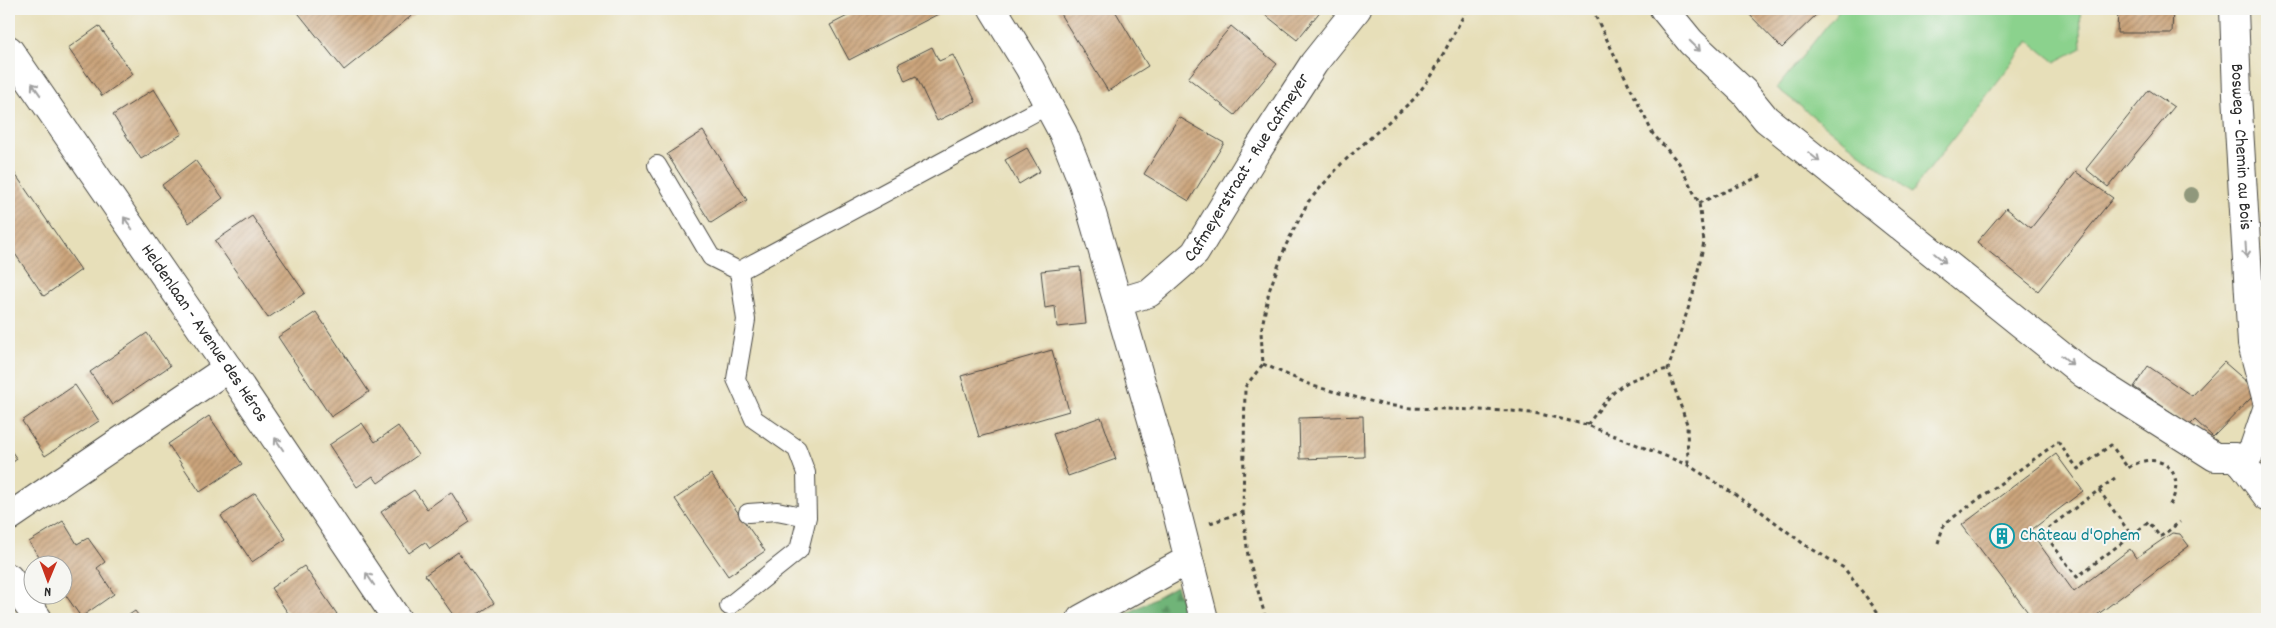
<svg xmlns="http://www.w3.org/2000/svg" width="2276" height="628" font-family="Dekko,sans-serif">
  <style>
    .green { fill: #8bd28d; stroke: #5b7e5c }
    .forest { fill: url(#forest-firs); stroke: #4e7052 }
    .building { fill: url(#building-hatch) }
    .lines { fill: none; stroke-linecap: round; stroke-linejoin: round }
    .service-casing { stroke: #474640; stroke-width: 20 }
    .minor-casing { stroke: #474640; stroke-width: 30 }
    .tertiary-casing { stroke: #474640; stroke-width: 30 }
    .path { stroke: #474640; stroke-width: 3; stroke-dasharray: 4 4; stroke-linecap: butt }
    .service { stroke: #fff; stroke-width: 18 }
    .minor { stroke: #fff; stroke-width: 28 }
    .tertiary { stroke: #fff; stroke-width: 28 }
    .tree { fill: #90987b }
    .oneway { stroke: #a0a0a0 }
    .labels { text-anchor: middle; dominant-baseline: central; stroke-width: 4; stroke-linejoin: round; paint-order: stroke }
    .street-label { font-size: 18px; fill: #2b2b2b; stroke: #f6f6f2 }
    .culture-label { font-size: 18px; fill: #0d838f; stroke: #f6f6f2; text-anchor: start }
  </style>
  <defs>
    <pattern id="forest-firs" width="22" height="20" patternUnits="userSpaceOnUse" patternTransform="scale(1.25)"><rect width="22" height="20" fill="#70b478"/><path d="M5 1l3.5 6h-7zM16 11l3.5 6h-7z" fill="#5c9363"/></pattern>
    <pattern id="building-hatch" width="6" height="6" patternUnits="userSpaceOnUse" patternTransform="scale(1.25)"><rect width="6" height="6" fill="#cba47b"/><path d="M-1 1l2-2M0 6l6-6M5 7l2-2" fill="none" stroke="#a58665"/></pattern>
  </defs>
  <rect width="100%" height="100%" fill="#f6f6f2"/>
  <filter id="ink" filterUnits="userSpaceOnUse"><feTurbulence type="fractalNoise" baseFrequency=".02" numOctaves="2"/><feDisplacementMap in="SourceGraphic" scale="10" xChannelSelector="R" yChannelSelector="G"/><feConvolveMatrix kernelMatrix="1 2 1 2 8 2 1 2 1" color-interpolation-filters="sRGB"/></filter>
  <filter id="wash" filterUnits="userSpaceOnUse"><feTurbulence type="fractalNoise" baseFrequency=".0096" numOctaves="4" result="noise"/><feDisplacementMap in="SourceGraphic" scale="20" xChannelSelector="R" yChannelSelector="G"/><feGaussianBlur stdDeviation="1.12" result="paint"/><feColorMatrix in="noise" values="0 0 0 0 0 0 0 0 0 0 0 0 0 0 0 0 0 1.4 0 .05"/><feComposite in="paint" operator="in"/></filter>
  <g filter="url(#wash)">
    <rect width="100%" height="100%" fill="#e7dfb9"/>
    <!-- green -->
    <path class="green" d="M 1840,9 L 2080,9 L 2082,48 L 2055,62 L 2029,41 L 1911,193 L 1777,88 Z"/>
    <!-- forest -->
    <path class="forest" d="M 1176,586 L 1188,619 L 1118,619 Z"/>
    <g id="blocks">
      <!-- building -->
      <path class="building" d="M 295,9 L 420,9 L 344,70 Z
        M 861,9 L 948,9 L 849,60 L 830,25 Z
        M 1057,9 L 1114,9 L 1148,66 L 1108,91 Z
        M 1258,9 L 1322,9 L 1297,40 Z
        M 1744,9 L 1815,9 L 1819,12 L 1782,48 Z
        M 2118,9 L 2173,9 L 2172,33 L 2117,33 Z
        M 99,26 L 133,74 L 102,96 L 68,48 Z
        M 1231,26 L 1277,64 L 1235,115 L 1188,78 Z
        M 932,47 L 939,61 L 953,55 L 976,102 L 937,121 L 916,76 L 905,81 L 898,64 Z
        M 154,89 L 182,134 L 141,159 L 113,115 Z
        M 2149,90 L 2174,107 L 2108,187 L 2086,169 Z
        M 1179,117 L 1224,143 L 1189,201 L 1144,174 Z
        M 703,131 L 747,200 L 711,223 L 667,154 Z
        M 1027,148 L 1040,171 L 1019,184 L 1005,160 Z
        M 195,160 L 223,198 L 189,223 L 162,185 Z
        M 9,165 L 81,270 L 44,296 L 9,245 Z
        M 2076,172 L 2113,198 L 2038,291 L 1977,242 L 2006,208 L 2031,228 Z
        M 252,216 L 305,293 L 268,318 L 215,241 Z
        M 1080,267 L 1086,324 L 1057,327 L 1055,306 L 1045,308 L 1041,271 Z
        M 316,312 L 369,392 L 331,417 L 278,337 Z
        M 147,333 L 170,366 L 112,405 L 90,372 Z
        M 1052,350 L 1069,411 L 979,437 L 961,376 Z
        M 2224,362 L 2255,389 L 2255,394 L 2213,437 L 2195,420 L 2190,425 L 2134,387 L 2148,366 L 2192,396 Z
        M 75,385 L 99,421 L 45,456 L 22,421 Z
        M 209,416 L 242,464 L 200,492 L 168,444 Z
        M 1363,416 L 1364,457 L 1300,459 L 1299,418 Z
        M 1101,417 L 1116,459 L 1068,476 L 1053,434 Z
        M 362,423 L 375,442 L 398,426 L 418,455 L 378,483 L 373,476 L 357,487 L 329,445 Z
        M 9,448 L 17,459 L 9,465 Z
        M 2056,454 L 2083,491 L 2030,531 L 2074,592 L 2130,549 L 2136,558 L 2172,533 L 2180,534 L 2189,546 L 2097,615 L 2098,617 L 2096,619 L 2033,619 L 1962,525 Z
        M 711,474 L 765,551 L 728,576 L 675,499 Z
        M 414,490 L 427,509 L 451,492 L 470,522 L 430,549 L 425,542 L 409,553 L 381,512 Z
        M 255,493 L 286,539 L 252,562 L 221,516 Z
        M 63,521 L 77,544 L 88,538 L 105,562 L 97,568 L 114,594 L 81,617 L 62,590 L 62,566 L 45,566 L 29,542 Z
        M 458,552 L 494,603 L 471,619 L 456,619 L 425,575 Z
        M 304,566 L 337,614 L 330,619 L 292,619 L 271,588 Z
        M 135,611 L 141,619 L 123,619 Z"/>
    </g>
  </g>
  <g filter="url(#ink)">
    <use href="#blocks" fill-opacity="0" stroke="#474640" stroke-width="1"/>
    <g class="lines">
      <defs>
        <path id="service" d="M 657,165 L 711,257 L 739,271
          M 748,513 L 777,511 L 807,517
          M 729,606 L 799,550 L 807,517 L 806,473 L 797,449 L 754,419 L 736,379 L 746,320 L 739,271 L 1048,105"/>
        <g id="minor">
          <path d="M 1664,9 L 1691,42 L 1744,92 L 1766,119 L 2084,374 L 2215,457 L 2235,457 L 2243,464 L 2267,496"/>
          <path id="s1" d="M 2234,9 L 2237,94 L 2252,344 L 2267,401"/>
          <path id="s2" d="M 9,50 L 228,368 L 397,619"/>
          <path id="s3" d="M 1119,302 L 1149,293 L 1195,253 L 1255,154 L 1314,63 L 1357,9"/>
          <path d="M 2243,464 L 2254,447 L 2267,409"/>
          <path d="M 9,517 L 228,368"/>
          <path d="M 9,578 L 38,619"/>
          <path d="M 1081,619 L 1188,560"/>
        </g>
        <path id="tertiary" d="M 993,9 L 1030,69 L 1048,105 L 1063,133 L 1083,183 L 1162,454 L 1204,619"/>
      </defs>
      <!-- service casing -->
      <use href="#service" class="service-casing"/>
      <!-- minor casing -->
      <use href="#minor" class="minor-casing"/>
      <!-- tertiary casing -->
      <use href="#tertiary" class="tertiary-casing"/>
      <!-- path -->
      <path class="path" d="M 1592,9 L 1653,134 L 1679,163 L 1699,203 L 1704,242 L 1693,294 L 1668,369 L 1687,424 L 1688,465
        M 1699,203 L 1763,175
        M 1263,364 L 1313,386 L 1385,405 L 1411,408 L 1512,411 L 1540,414 L 1587,425 L 1688,465 L 1759,510 L 1805,545 L 1844,568 L 1883,619
        M 1587,425 C 1617,386 1620,380 1668,369
        M 2115,478 L 2043,532 L 2077,577 L 2149,522 L 2160,537 L 2180,522
        M 2099,490 L 2132,536
        M 1243,512 L 1248,556 L 1266,619
        M 1210,523 L 1243,512 L 1245,387 L 1263,364 L 1261,332 L 1269,291 L 1286,245 L 1308,202 L 1342,163 L 1414,99 L 1432,75 L 1467,9
        M 1938,543 L 1944,524 L 2058,442 L 2078,469 L 2111,445 L 2128,468 C 2159,447 2190,473 2169,506"/>
      <!-- service -->
      <use href="#service" class="service"/>
      <!-- minor -->
      <use href="#minor" class="minor"/>
      <!-- tertiary -->
      <use href="#tertiary" class="tertiary"/>
    </g>
    <!-- trees -->
    <circle class="tree" cx="2191" cy="195" r="8"/>
    <!-- one-way arrows -->
    <defs><path id="oneway-shaft" d="M-6 0H5M1.5-3L5.5 0L1.5 3" fill="none" stroke-width="1.6" stroke-linecap="round" stroke-linejoin="round" transform="scale(1.25)"/></defs>
    <g class="oneway">
      <use href="#oneway-shaft" transform="translate(1695 46) rotate(45)"/>
      <use href="#oneway-shaft" transform="translate(36 89) rotate(-125)"/>
      <use href="#oneway-shaft" transform="translate(1814 157) rotate(39)"/>
      <use href="#oneway-shaft" transform="translate(128 223) rotate(-125)"/>
      <use href="#oneway-shaft" transform="translate(2246 250) rotate(86)"/>
      <use href="#oneway-shaft" transform="translate(1940 258) rotate(39)"/>
      <use href="#oneway-shaft" transform="translate(2067 360) rotate(39)"/>
      <use href="#oneway-shaft" transform="translate(279 444) rotate(-124)"/>
      <use href="#oneway-shaft" transform="translate(370 579) rotate(-124)"/>
    </g>
  </g>
  <!-- icons -->
  <defs>
    <symbol id="building-ring" viewBox="-11 -11 22 22"><circle r="9.5" fill="#f6f6f2" stroke="#0f9aa8" stroke-width="1.5"/><path d="M-4-6H4V6H1V3H-1V6H-4ZM-2.5-4.3h1.7v1.8h-1.7ZM.8-4.3h1.7v1.8H.8ZM-2.5-1h1.7V.8h-1.7ZM.8-1h1.7V.8H.8Z" fill="#0f9aa8"/></symbol>
  </defs>
  <g fill-rule="evenodd">
    <use href="#building-ring" x="1988" y="522" width="28" height="28"/>
  </g>
  <g class="labels">
    <!-- street labels -->
    <g class="street-label">
      <text stroke="none"><textPath href="#s1" startOffset="138">Bosweg - Chemin au Bois</textPath></text>
      <text stroke="none"><textPath href="#s3" startOffset="192">Cafmeyerstraat - Rue Cafmeyer</textPath></text>
      <text stroke="none"><textPath href="#s2" startOffset="344">Heldenlaan - Avenue des Héros</textPath></text>
    </g>
    <!-- culture labels -->
    <g class="culture-label">
      <text x="2020" y="536">Château d'Ophem</text>
    </g>
  </g>
  <!-- margin -->
  <rect width="2276" height="628" fill="none" stroke="#f6f6f2" stroke-width="30"/>
  <!-- north arrow -->
  <g transform="translate(48 580) rotate(181)"><circle r="24" fill="#f6f6f2" stroke="#a5a5a2"/>
  <path d="M0-4L9 19L0 12L-9 19Z" fill="#c8321e"/>
  <text y="-8" font-size="14" font-weight="bold" text-anchor="middle" fill="#2b2b2b">N</text>
  </g>
</svg>
